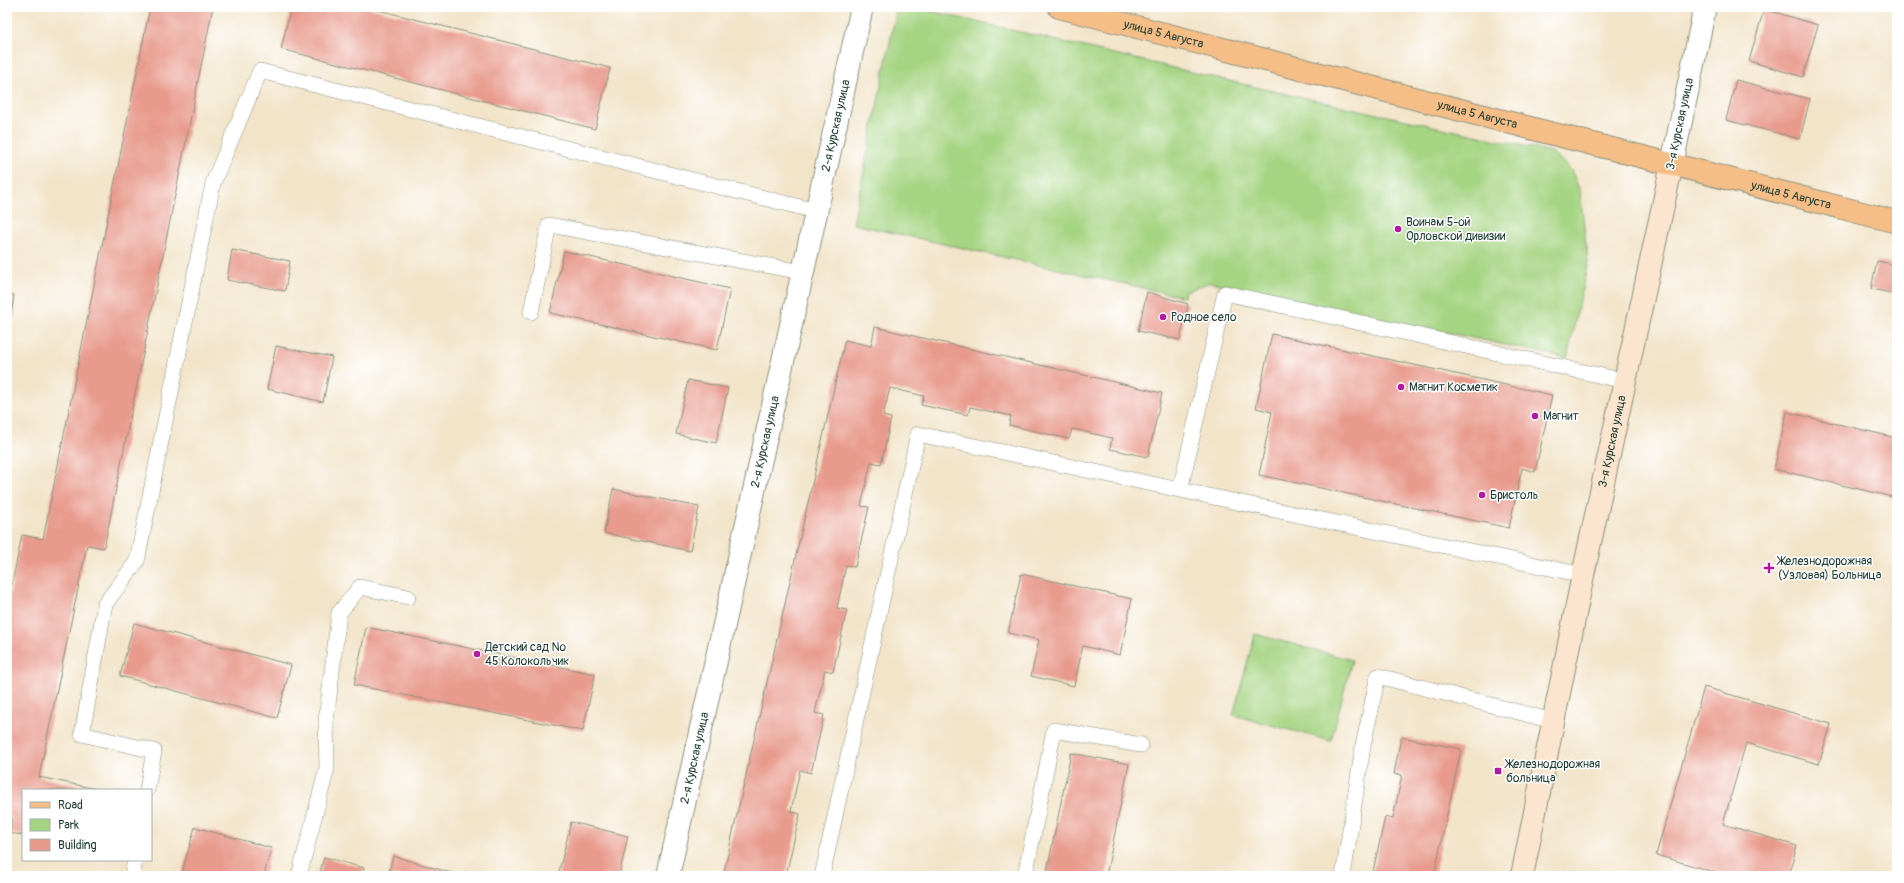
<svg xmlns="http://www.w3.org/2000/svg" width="1904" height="883" font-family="Pangolin,sans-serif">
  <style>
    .green { fill: #a5d482; stroke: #62885b }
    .building { fill: #e89a8c }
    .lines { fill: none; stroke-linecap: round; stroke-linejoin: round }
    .lane-casing { stroke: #88907e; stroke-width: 16 }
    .street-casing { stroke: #88907e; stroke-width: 24 }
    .secondary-casing { stroke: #88907e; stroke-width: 24 }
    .primary-casing { stroke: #88907e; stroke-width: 24 }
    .lane { stroke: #fff; stroke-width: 15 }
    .street { stroke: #fff; stroke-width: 22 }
    .secondary { stroke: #fbe5cf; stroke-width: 22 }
    .primary { stroke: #f6be87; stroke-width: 22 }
    .poi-dot { fill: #b5179e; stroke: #fff; stroke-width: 1.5 }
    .labels { text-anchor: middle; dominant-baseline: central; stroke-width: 3; stroke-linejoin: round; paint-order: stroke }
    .street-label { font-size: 12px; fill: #1f3d34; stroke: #fff }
    .poi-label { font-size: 12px; fill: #1f3d34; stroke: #fff; text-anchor: start }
  </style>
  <rect width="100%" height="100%" fill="#fff"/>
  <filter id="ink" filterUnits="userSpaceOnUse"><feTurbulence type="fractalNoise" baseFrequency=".025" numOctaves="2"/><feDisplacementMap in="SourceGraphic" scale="8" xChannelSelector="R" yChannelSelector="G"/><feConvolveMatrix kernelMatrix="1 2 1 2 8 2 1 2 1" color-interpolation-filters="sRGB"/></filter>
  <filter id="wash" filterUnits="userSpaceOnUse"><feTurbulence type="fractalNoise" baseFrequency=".012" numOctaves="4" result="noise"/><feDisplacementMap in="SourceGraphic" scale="16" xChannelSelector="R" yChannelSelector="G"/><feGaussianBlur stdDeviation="0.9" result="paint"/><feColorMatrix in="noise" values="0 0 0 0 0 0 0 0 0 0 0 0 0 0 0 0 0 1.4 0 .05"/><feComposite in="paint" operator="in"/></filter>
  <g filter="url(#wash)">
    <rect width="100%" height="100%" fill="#f2e4c9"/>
    <!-- green -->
    <path class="green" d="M 897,7 L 913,7 L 1264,89 L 1552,152 L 1571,170 L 1580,191 L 1588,263 L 1567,358 L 1210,282 L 1184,292 L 1184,297 L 853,224 Z
      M 1255,634 L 1352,660 L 1331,741 L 1233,715 Z"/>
    <g id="blocks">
      <!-- building -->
      <path class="building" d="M 150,7 L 213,7 L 104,548 L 87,545 L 39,777 L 101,790 L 23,790 L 23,835 L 9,833 L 12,818 L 7,817 L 7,608 L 22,535 L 43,539 Z
        M 291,7 L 366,7 L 610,68 L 595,129 L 281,49 Z
        M 1764,9 L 1818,25 L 1803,77 L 1749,61 Z
        M 1736,80 L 1810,99 L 1800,139 L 1726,120 Z
        M 232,250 L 290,261 L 285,291 L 227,280 Z
        M 564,251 L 730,289 L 717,350 L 550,313 Z
        M 1877,261 L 1897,265 L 1897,294 L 1871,289 Z
        M 1147,292 L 1188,304 L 1180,340 L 1138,331 Z
        M 7,294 L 14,295 L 11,317 L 7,316 Z
        M 875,327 L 1162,393 L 1148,457 L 1110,449 L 1112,438 L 1072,429 L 1069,439 L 1009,425 L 1011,416 L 970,407 L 968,415 L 921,405 L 924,396 L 890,388 L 883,416 L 891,418 L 881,464 L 871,462 L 861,506 L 869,507 L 855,567 L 846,565 L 837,608 L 847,610 L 833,672 L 825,670 L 815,713 L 824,715 L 811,773 L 800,770 L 791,811 L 800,814 L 786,875 L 777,874 L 777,876 L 723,876 L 845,340 L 871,346 Z
        M 1272,334 L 1552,395 L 1535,472 L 1522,468 L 1509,528 L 1259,475 L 1272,412 L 1256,408 Z
        M 276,346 L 332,357 L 323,402 L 267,389 Z
        M 688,380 L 728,388 L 716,443 L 676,434 Z
        M 1787,412 L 1897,438 L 1897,498 L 1774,469 Z
        M 613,489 L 699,507 L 690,551 L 604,533 Z
        M 1021,574 L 1132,599 L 1120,655 L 1083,646 L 1074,686 L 1031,676 L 1039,640 L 1008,633 Z
        M 134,623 L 291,665 L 277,718 L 120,676 Z
        M 366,627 L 595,674 L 583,731 L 354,685 Z
        M 1704,687 L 1831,724 L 1819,764 L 1746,743 L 1723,824 L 1797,846 L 1788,876 L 1728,876 L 1656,855 Z
        M 1401,737 L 1461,749 L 1434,876 L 1372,876 L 1385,817 L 1393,819 L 1402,775 L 1394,774 Z
        M 1071,753 L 1129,764 L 1106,876 L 1046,876 Z
        M 571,822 L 628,836 L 619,876 L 558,876 Z
        M 195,827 L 271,848 L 264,876 L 181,876 Z
        M 393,856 L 455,874 L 455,876 L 388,876 Z
        M 324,857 L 364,868 L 361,876 L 319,876 Z"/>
    </g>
  </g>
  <g filter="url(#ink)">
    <use href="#blocks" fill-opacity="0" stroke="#88907e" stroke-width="1"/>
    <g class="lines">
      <defs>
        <path id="lane" d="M 531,312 L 549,225 L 802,272
          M 1583,575 L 1180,490 L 1225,293 L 1625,381
          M 147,790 L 154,751 L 82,734 L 105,604 L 137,561 L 213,183 L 260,71 L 816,211
          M 132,876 L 135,860
          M 299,876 L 327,768 L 326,721 L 339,613 L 360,587 L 408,597
          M 822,876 L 918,434 L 1180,490
          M 1025,876 L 1054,730 L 1141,745
          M 1343,876 L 1363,746 L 1378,676 L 1553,721"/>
        <g id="street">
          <path d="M 1672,164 L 1705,7"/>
          <path id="s1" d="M 668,876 L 862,7"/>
        </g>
        <g id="secondary">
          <path id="s2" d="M 1522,876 L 1583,575 L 1672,164"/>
        </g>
        <g id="primary">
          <path id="s3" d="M 1059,7 L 1897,222"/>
        </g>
      </defs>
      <!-- lane casing -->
      <use href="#lane" class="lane-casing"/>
      <!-- street casing -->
      <use href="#street" class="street-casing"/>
      <!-- secondary casing -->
      <use href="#secondary" class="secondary-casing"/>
      <!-- primary casing -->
      <use href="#primary" class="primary-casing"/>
      <!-- lane -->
      <use href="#lane" class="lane"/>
      <!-- street -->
      <use href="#street" class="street"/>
      <!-- secondary -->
      <use href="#secondary" class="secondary"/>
      <!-- primary -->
      <use href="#primary" class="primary"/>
    </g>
  </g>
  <!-- markers -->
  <g class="poi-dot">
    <circle cx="1398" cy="229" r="4"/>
    <circle cx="1163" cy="317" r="4"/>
    <circle cx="1401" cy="387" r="4"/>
    <circle cx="1535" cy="416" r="4"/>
    <circle cx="1482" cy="495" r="4"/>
    <path d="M1767 562h4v4h4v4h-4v4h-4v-4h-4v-4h4z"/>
    <circle cx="477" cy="654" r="4"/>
    <rect x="1494" y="767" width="8" height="8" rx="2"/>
  </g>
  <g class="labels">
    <!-- street labels -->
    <g class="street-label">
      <text stroke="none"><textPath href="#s3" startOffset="108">улица 5 Августа</textPath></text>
      <text stroke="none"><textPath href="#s3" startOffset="432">улица 5 Августа</textPath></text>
      <text transform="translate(1680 124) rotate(-78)">3-я Курская улица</text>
      <text stroke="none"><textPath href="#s1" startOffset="769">2-я Курская улица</textPath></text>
      <text stroke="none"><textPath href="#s3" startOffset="756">улица 5 Августа</textPath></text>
      <text stroke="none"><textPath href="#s1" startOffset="445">2-я Курская улица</textPath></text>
      <text stroke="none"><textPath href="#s2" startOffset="444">3-я Курская улица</textPath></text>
      <text stroke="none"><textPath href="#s1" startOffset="121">2-я Курская улица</textPath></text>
    </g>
    <!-- poi labels -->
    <g class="poi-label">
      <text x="1406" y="222">Воинам 5-ой<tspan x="1406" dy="14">Орловской дивизии</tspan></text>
      <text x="1171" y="317">Родное село</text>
      <text x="1409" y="387">Магнит Косметик</text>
      <text x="1543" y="416">Магнит</text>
      <text x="1490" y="495">Бристоль</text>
      <text x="1778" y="561">Железнодорожная<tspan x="1778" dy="14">(Узловая) Больница</tspan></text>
      <text x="485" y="647">Детский сад №<tspan x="485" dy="14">45 Колокольчик</tspan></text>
      <text x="1506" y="764">Железнодорожная<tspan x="1506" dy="14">больница</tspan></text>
    </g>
  </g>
  <!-- margin -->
  <rect width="1904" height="883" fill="none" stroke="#fff" stroke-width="24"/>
  <!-- legend -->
  <rect x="22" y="789" width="130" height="72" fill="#ffffff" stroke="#a5b1ae"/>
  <rect x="30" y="802" width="20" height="6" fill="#f6be87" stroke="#a5b1ae"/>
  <text x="58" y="809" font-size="12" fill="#1f3d34">Road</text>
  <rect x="30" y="819" width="20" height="12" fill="#a5d482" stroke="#a5b1ae"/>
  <text x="58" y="829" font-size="12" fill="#1f3d34">Park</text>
  <rect x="30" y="839" width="20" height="12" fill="#e89a8c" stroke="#a5b1ae"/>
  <text x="58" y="849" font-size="12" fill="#1f3d34">Building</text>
</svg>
